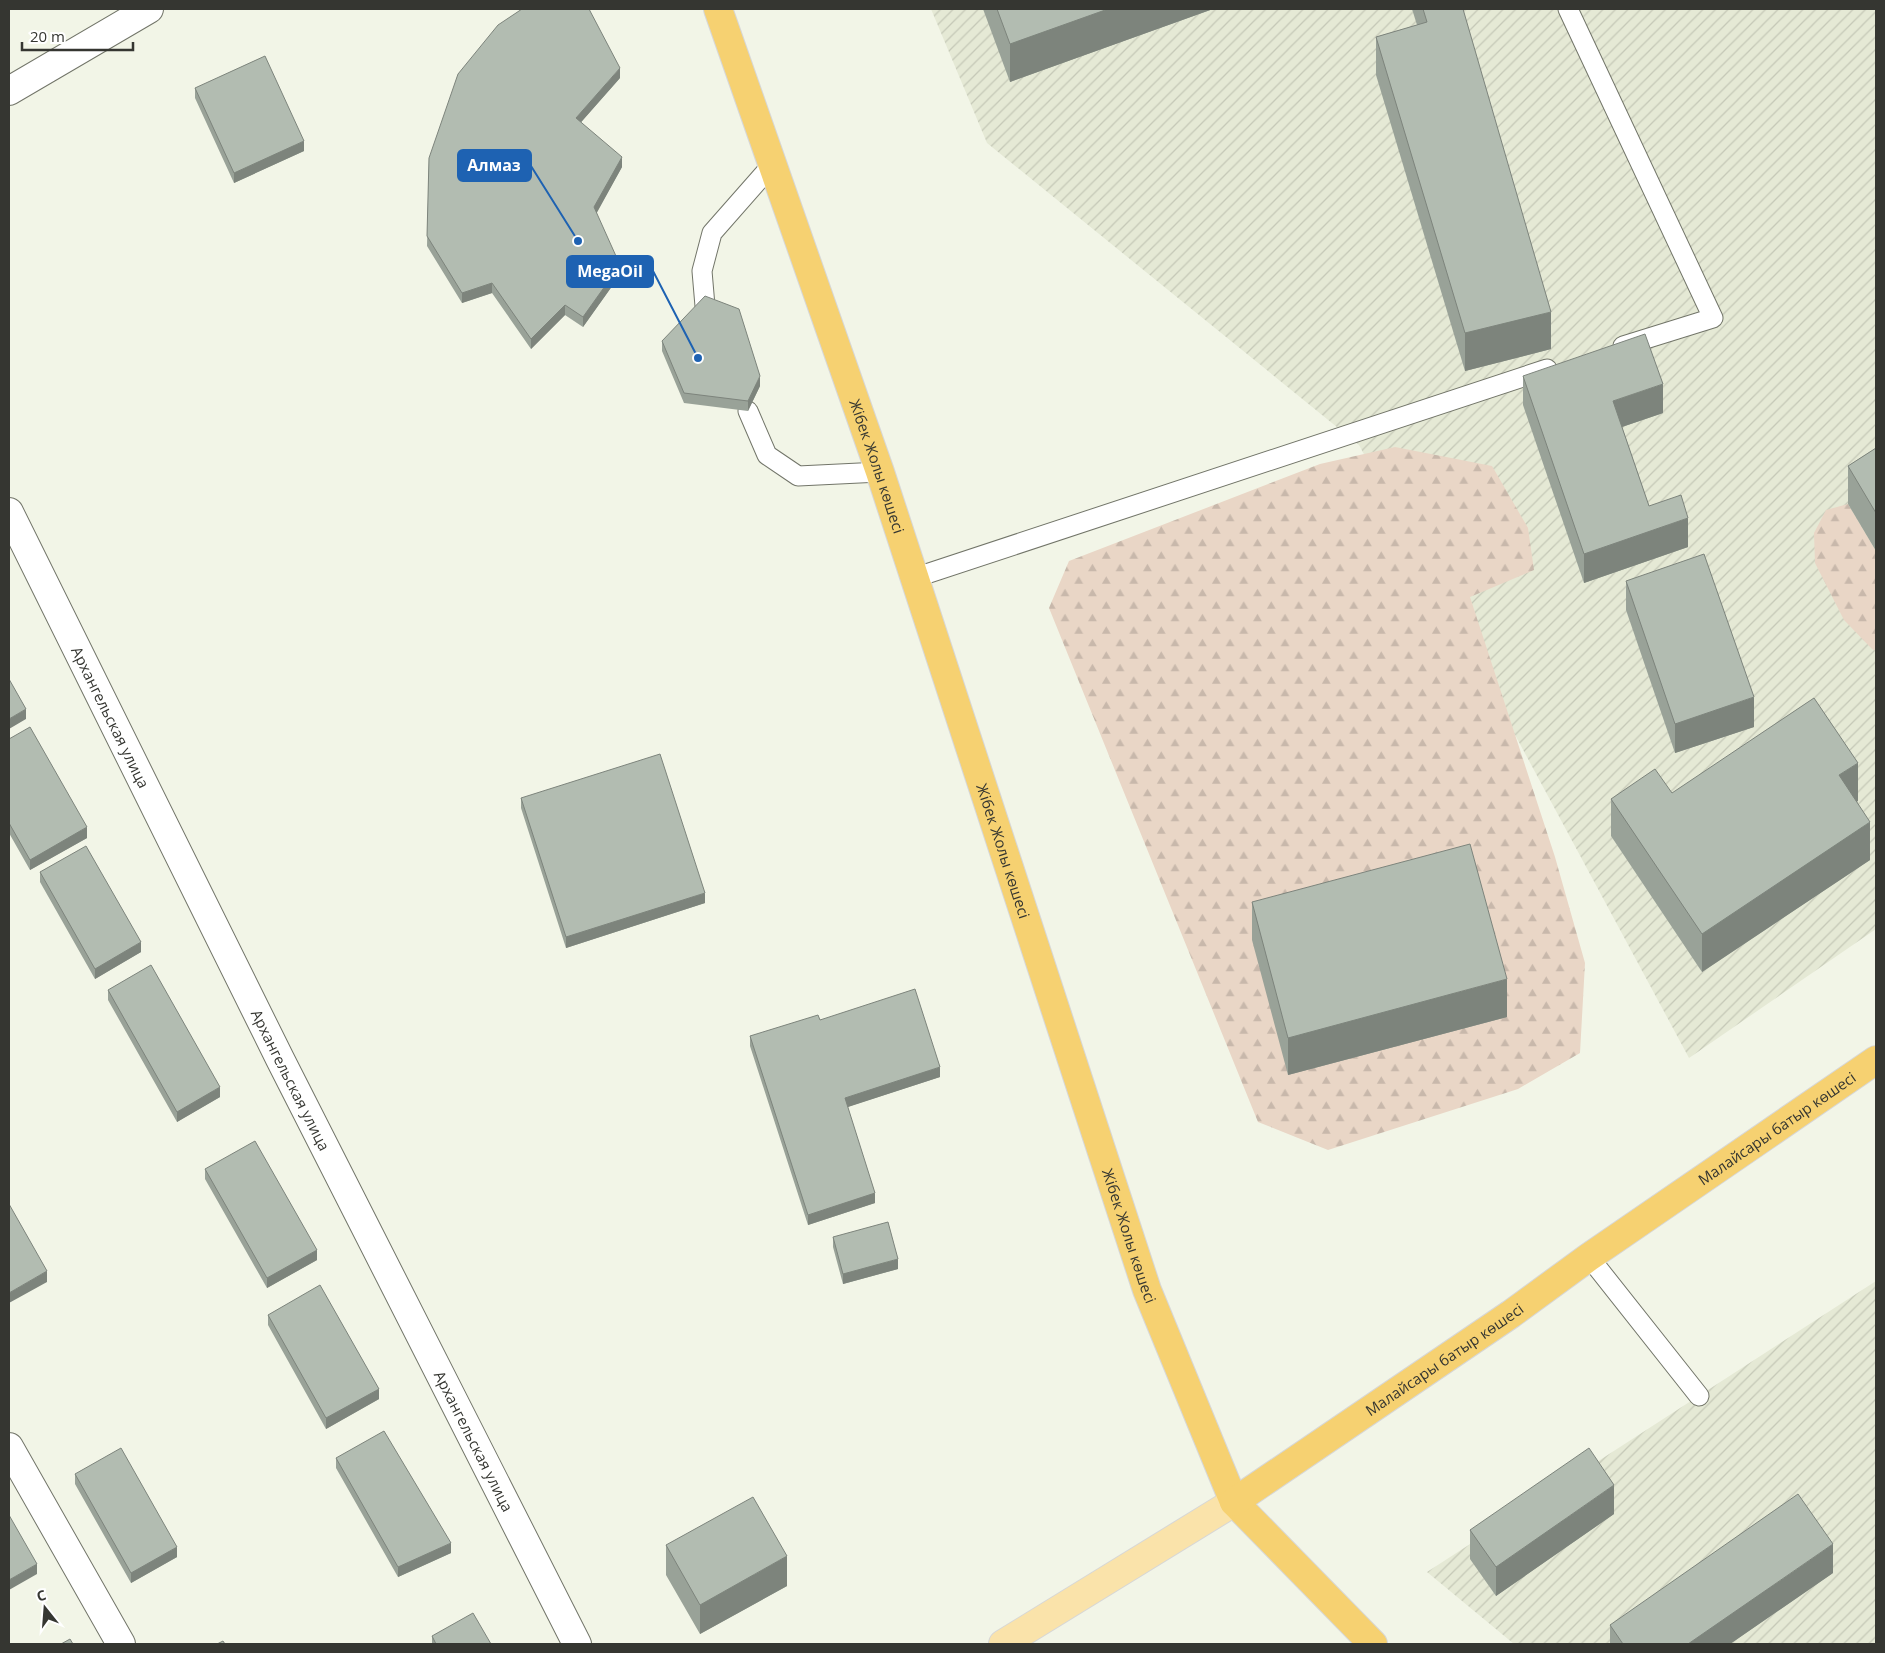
<svg xmlns="http://www.w3.org/2000/svg" width="1885" height="1653" font-family="'Open Sans',sans-serif">
  <style>
    .industrial { fill: url(#industrial-furrows) }
    .forest { fill: url(#forest-firs) }
    .lines { fill: none; stroke-linecap: round; stroke-linejoin: round }
    .lane-casing { stroke: #727569; stroke-width: 21 }
    .street-casing { stroke: #727569; stroke-width: 30 }
    .secondary-casing { stroke: #727569; stroke-width: 30 }
    .primary-casing { stroke: #d7d7d6; stroke-width: 30 }
    .highway-casing { stroke: #d7d7d6; stroke-width: 30 }
    .lane { stroke: #fff; stroke-width: 19 }
    .street { stroke: #fff; stroke-width: 28 }
    .secondary { stroke: #fff; stroke-width: 28 }
    .primary { stroke: #fae3aa; stroke-width: 28 }
    .highway { stroke: #f6d171; stroke-width: 28 }
    .wall { fill: #99a298 }
    .shaded-wall { fill: #7d847c }
    .building { fill: #b2bcb1; stroke: #7d847c }
    .labels { text-anchor: middle; dominant-baseline: central; stroke-width: 5; stroke-linejoin: round; paint-order: stroke }
    .street-label { font-size: 15px; fill: #353631; stroke: #fff }
    .leader { fill: none; stroke: #1e62b2; stroke-width: 2 }
    .callout-dot { fill: #1e62b2; stroke: #fff; stroke-width: 2 }
    .callout { fill: #1e62b2; stroke: #1e62b2; stroke-width: 2 }
    .callout-label { font-size: 16px; text-anchor: middle; font-weight: bold; fill: #fff }
  </style>
  <defs>
    <pattern id="industrial-furrows" width="10" height="10" patternUnits="userSpaceOnUse" patternTransform="scale(1.25)"><rect width="10" height="10" fill="#e5e9d5"/><path d="M-1 1l2-2M0 10L10 0M9 11l2-2" fill="none" stroke="#c5c8b7"/></pattern>
    <pattern id="forest-firs" width="22" height="20" patternUnits="userSpaceOnUse" patternTransform="scale(1.25)"><rect width="22" height="20" fill="#e9d6c6"/><path d="M5 1l3.5 6h-7zM16 11l3.5 6h-7z" fill="#c8b8ab"/></pattern>
  </defs>
  <rect width="100%" height="100%" fill="#f2f5e7"/>
  <!-- industrial -->
  <path class="industrial" d="M 931,9 L 1876,9 L 1876,929 L 1689,1058 L 1359,445 L 987,143 Z
    M 1876,1281 L 1876,1644 L 1514,1644 L 1427,1572 Z"/>
  <!-- forest -->
  <path class="forest" d="M 1395,447 L 1492,466 L 1528,528 L 1534,570 L 1470,597 L 1555,857 L 1585,963 L 1580,1053 L 1518,1089 L 1328,1150 L 1258,1122 L 1049,608 L 1069,561 L 1320,464 Z
    M 1848,504 L 1876,551 L 1876,651 L 1872,649 L 1844,620 L 1815,563 L 1814,533 L 1826,510 Z"/>
  <g class="lines">
    <defs>
      <path id="lane" d="M 1568,9 L 1713,318 L 1623,346
        M 705,306 L 702,271 L 712,233 L 771,166
        M 748,411 L 767,455 L 798,476 L 880,472
        M 914,578 L 1547,369
        M 1589,1257 L 1699,1396"/>
      <g id="street">
        <path id="s1" d="M 9,512 L 280,1059 L 577,1644"/>
        <path d="M 9,1447 L 121,1644"/>
      </g>
      <path id="secondary" d="M 9,91 L 149,9"/>
      <path id="primary" d="M 1003,1644 L 1234,1502"/>
      <g id="highway">
        <path id="s2" d="M 718,9 L 880,472 L 1147,1290 L 1234,1502 L 1373,1644"/>
        <path id="s3" d="M 1234,1502 L 1511,1314 L 1589,1257 L 1876,1060"/>
      </g>
    </defs>
    <!-- lane casing -->
    <use href="#lane" class="lane-casing"/>
    <!-- street casing -->
    <use href="#street" class="street-casing"/>
    <!-- secondary casing -->
    <use href="#secondary" class="secondary-casing"/>
    <!-- primary casing -->
    <use href="#primary" class="primary-casing"/>
    <!-- highway casing -->
    <use href="#highway" class="highway-casing"/>
    <!-- lane -->
    <use href="#lane" class="lane"/>
    <!-- street -->
    <use href="#street" class="street"/>
    <!-- secondary -->
    <use href="#secondary" class="secondary"/>
    <!-- primary -->
    <use href="#primary" class="primary"/>
    <!-- highway -->
    <use href="#highway" class="highway"/>
  </g>
  <!-- wall -->
  <path class="wall" d="M 983,9 L 1213,9 L 1010,82 Z
    M 1412,9 L 1463,9 L 1551,349 L 1465,371 L 1376,75 L 1376,37 L 1417,25 Z
    M 620,78 L 581,122 L 622,167 L 596,213 L 620,275 L 583,327 L 565,315 L 531,349 L 492,293 L 462,303 L 427,246 L 429,158 Z
    M 195,88 L 304,151 L 234,183 L 195,98 Z
    M 662,341 L 760,386 L 748,411 L 684,403 L 662,351 Z
    M 1523,376 L 1663,413 L 1622,427 L 1649,506 L 1688,547 L 1584,583 L 1523,405 Z
    M 1876,448 L 1876,551 L 1848,504 L 1848,466 Z
    M 1626,581 L 1754,727 L 1675,753 L 1626,610 Z
    M 9,739 L 87,838 L 30,870 L 9,833 Z
    M 1672,793 L 1858,801 L 1857,801 L 1870,860 L 1702,972 L 1611,836 L 1611,799 Z
    M 521,798 L 705,903 L 566,948 L 521,808 Z
    M 40,872 L 141,952 L 95,979 L 40,882 Z
    M 1252,902 L 1507,1017 L 1288,1075 L 1252,940 Z
    M 108,990 L 220,1097 L 177,1122 L 108,1000 Z
    M 820,1020 L 940,1077 L 847,1107 L 875,1203 L 808,1225 L 750,1046 L 750,1036 Z
    M 205,1169 L 317,1260 L 267,1288 L 205,1179 Z
    M 833,1237 L 898,1269 L 843,1284 L 833,1247 Z
    M 268,1315 L 379,1399 L 326,1429 L 268,1325 Z
    M 336,1458 L 451,1553 L 398,1577 L 336,1468 Z
    M 75,1474 L 177,1557 L 131,1583 L 75,1484 Z
    M 1614,1514 L 1496,1596 L 1470,1559 L 1470,1530 Z
    M 666,1545 L 787,1586 L 700,1634 L 666,1575 Z
    M 1833,1573 L 1730,1644 L 1610,1644 L 1610,1625 Z
    M 432,1636 L 491,1644 L 432,1644 Z"/>
  <!-- shaded-wall -->
  <path class="shaded-wall" d="M 1108,9 L 1213,9 L 1010,82 L 1010,44 Z
    M 620,68 L 620,78 L 576,128 L 576,118 Z
    M 304,141 L 304,151 L 234,183 L 234,173 Z
    M 622,157 L 622,167 L 594,218 L 594,207 Z
    M 620,265 L 620,275 L 583,327 L 583,317 Z
    M 492,283 L 492,293 L 462,303 L 462,293 Z
    M 565,305 L 565,315 L 531,349 L 531,339 Z
    M 1551,312 L 1551,349 L 1465,371 L 1465,333 Z
    M 760,376 L 760,386 L 748,411 L 748,401 Z
    M 1663,384 L 1663,413 L 1613,430 L 1613,401 Z
    M 1688,518 L 1688,547 L 1584,583 L 1584,554 Z
    M 1754,697 L 1754,727 L 1675,753 L 1675,724 Z
    M 26,709 L 26,719 L 9,729 L 9,719 Z
    M 1858,763 L 1858,801 L 1839,813 L 1839,775 Z
    M 1870,822 L 1870,860 L 1702,972 L 1702,934 Z
    M 87,827 L 87,838 L 30,870 L 30,860 Z
    M 705,893 L 705,903 L 566,948 L 566,937 Z
    M 141,942 L 141,952 L 95,979 L 95,969 Z
    M 1507,979 L 1507,1017 L 1288,1075 L 1288,1038 Z
    M 940,1067 L 940,1077 L 845,1108 L 845,1098 Z
    M 220,1087 L 220,1097 L 177,1122 L 177,1112 Z
    M 875,1193 L 875,1203 L 808,1225 L 808,1215 Z
    M 317,1250 L 317,1260 L 267,1288 L 267,1278 Z
    M 898,1259 L 898,1269 L 843,1284 L 843,1274 Z
    M 47,1271 L 47,1282 L 9,1303 L 9,1293 Z
    M 379,1389 L 379,1399 L 326,1429 L 326,1418 Z
    M 1614,1485 L 1614,1514 L 1496,1596 L 1496,1567 Z
    M 451,1543 L 451,1553 L 398,1577 L 398,1567 Z
    M 1833,1544 L 1833,1573 L 1730,1644 L 1688,1644 Z
    M 177,1547 L 177,1557 L 131,1583 L 131,1573 Z
    M 787,1556 L 787,1586 L 700,1634 L 700,1605 Z
    M 37,1564 L 37,1574 L 9,1590 L 9,1580 Z"/>
  <!-- building -->
  <path class="building" d="M 522,9 L 589,9 L 620,68 L 576,118 L 622,157 L 594,207 L 620,265 L 583,317 L 565,305 L 531,339 L 492,283 L 462,293 L 427,236 L 429,158 L 458,74 L 498,25 Z
    M 997,9 L 1108,9 L 1010,44 Z
    M 1423,9 L 1463,9 L 1551,312 L 1465,333 L 1376,37 L 1427,22 Z
    M 265,56 L 304,141 L 234,173 L 195,88 Z
    M 705,296 L 739,309 L 760,376 L 748,401 L 684,393 L 662,341 Z
    M 1645,334 L 1663,384 L 1613,401 L 1649,506 L 1681,495 L 1688,518 L 1584,554 L 1523,376 Z
    M 1876,448 L 1876,513 L 1848,466 Z
    M 1704,554 L 1754,697 L 1675,724 L 1626,581 Z
    M 9,679 L 26,709 L 9,719 Z
    M 1814,698 L 1858,763 L 1839,775 L 1870,822 L 1702,934 L 1611,799 L 1655,769 L 1672,793 Z
    M 30,727 L 87,827 L 30,860 L 9,823 L 9,739 Z
    M 660,754 L 705,893 L 566,937 L 521,798 Z
    M 1470,844 L 1507,979 L 1288,1038 L 1252,902 Z
    M 86,846 L 141,942 L 95,969 L 40,872 Z
    M 151,965 L 220,1087 L 177,1112 L 108,990 Z
    M 915,989 L 940,1067 L 845,1098 L 875,1193 L 808,1215 L 750,1036 L 818,1015 L 820,1020 Z
    M 255,1141 L 317,1250 L 267,1278 L 205,1169 Z
    M 9,1204 L 47,1271 L 9,1293 Z
    M 888,1222 L 898,1259 L 843,1274 L 833,1237 Z
    M 320,1285 L 379,1389 L 326,1418 L 268,1315 Z
    M 384,1431 L 451,1543 L 398,1567 L 336,1458 Z
    M 121,1448 L 177,1547 L 131,1573 L 75,1474 Z
    M 1589,1448 L 1614,1485 L 1496,1567 L 1470,1530 Z
    M 1798,1494 L 1833,1544 L 1688,1644 L 1623,1644 L 1610,1625 Z
    M 753,1497 L 787,1556 L 700,1605 L 666,1545 Z
    M 9,1515 L 37,1564 L 9,1580 Z
    M 473,1613 L 491,1644 L 436,1644 L 432,1636 Z
    M 70,1639 L 73,1644 L 61,1644 Z
    M 223,1641 L 225,1644 L 217,1644 Z"/>
  <g class="labels">
    <!-- street labels -->
    <g class="street-label">
      <text stroke="none"><textPath href="#s2" startOffset="484">Жібек Жолы көшесі</textPath></text>
      <text stroke="none"><textPath href="#s1" startOffset="229">Архангельская улица</textPath></text>
      <text stroke="none"><textPath href="#s2" startOffset="889">Жібек Жолы көшесі</textPath></text>
      <text stroke="none"><textPath href="#s1" startOffset="634">Архангельская улица</textPath></text>
      <text stroke="none"><textPath href="#s3" startOffset="659">Малайсары батыр көшесі</textPath></text>
      <text stroke="none"><textPath href="#s2" startOffset="1294">Жібек Жолы көшесі</textPath></text>
      <text stroke="none"><textPath href="#s3" startOffset="254">Малайсары батыр көшесі</textPath></text>
      <text stroke="none"><textPath href="#s1" startOffset="1039">Архангельская улица</textPath></text>
    </g>
  </g>
  <!-- callouts -->
  <path class="leader" d="M578 241L531 166M698 358L653 271"/>
  <g class="callout-dot">
    <circle cx="578" cy="241" r="5"/>
    <circle cx="698" cy="358" r="5"/>
  </g>
  <g class="callout">
    <rect x="458" y="150" width="73" height="31" rx="5"/>
    <rect x="567" y="256" width="86" height="31" rx="5"/>
  </g>
  <g class="callout-label">
    <text x="494" y="171">Алмаз</text>
    <text x="610" y="277">MegaOil</text>
  </g>
  <!-- border -->
  <rect width="1885" height="1653" fill="none" stroke="#353631" stroke-width="20"/>
  <!-- north arrow -->
  <g transform="translate(45 1608) rotate(343)" stroke="#ffffff" stroke-width="4" paint-order="stroke">
  <path d="M0-4L9 19L0 12L-9 19Z" fill="#353631"/>
  <text y="-8" font-size="14" font-weight="bold" text-anchor="middle" fill="#353631">С</text>
  </g>
  <!-- scale -->
  <path d="M22 42v8h111v-8" fill="none" stroke="#353631" stroke-width="2.5"/>
  <text x="30" y="42" font-size="15" fill="#353631" stroke="#ffffff" stroke-width="4" paint-order="stroke">20 m</text>
</svg>
